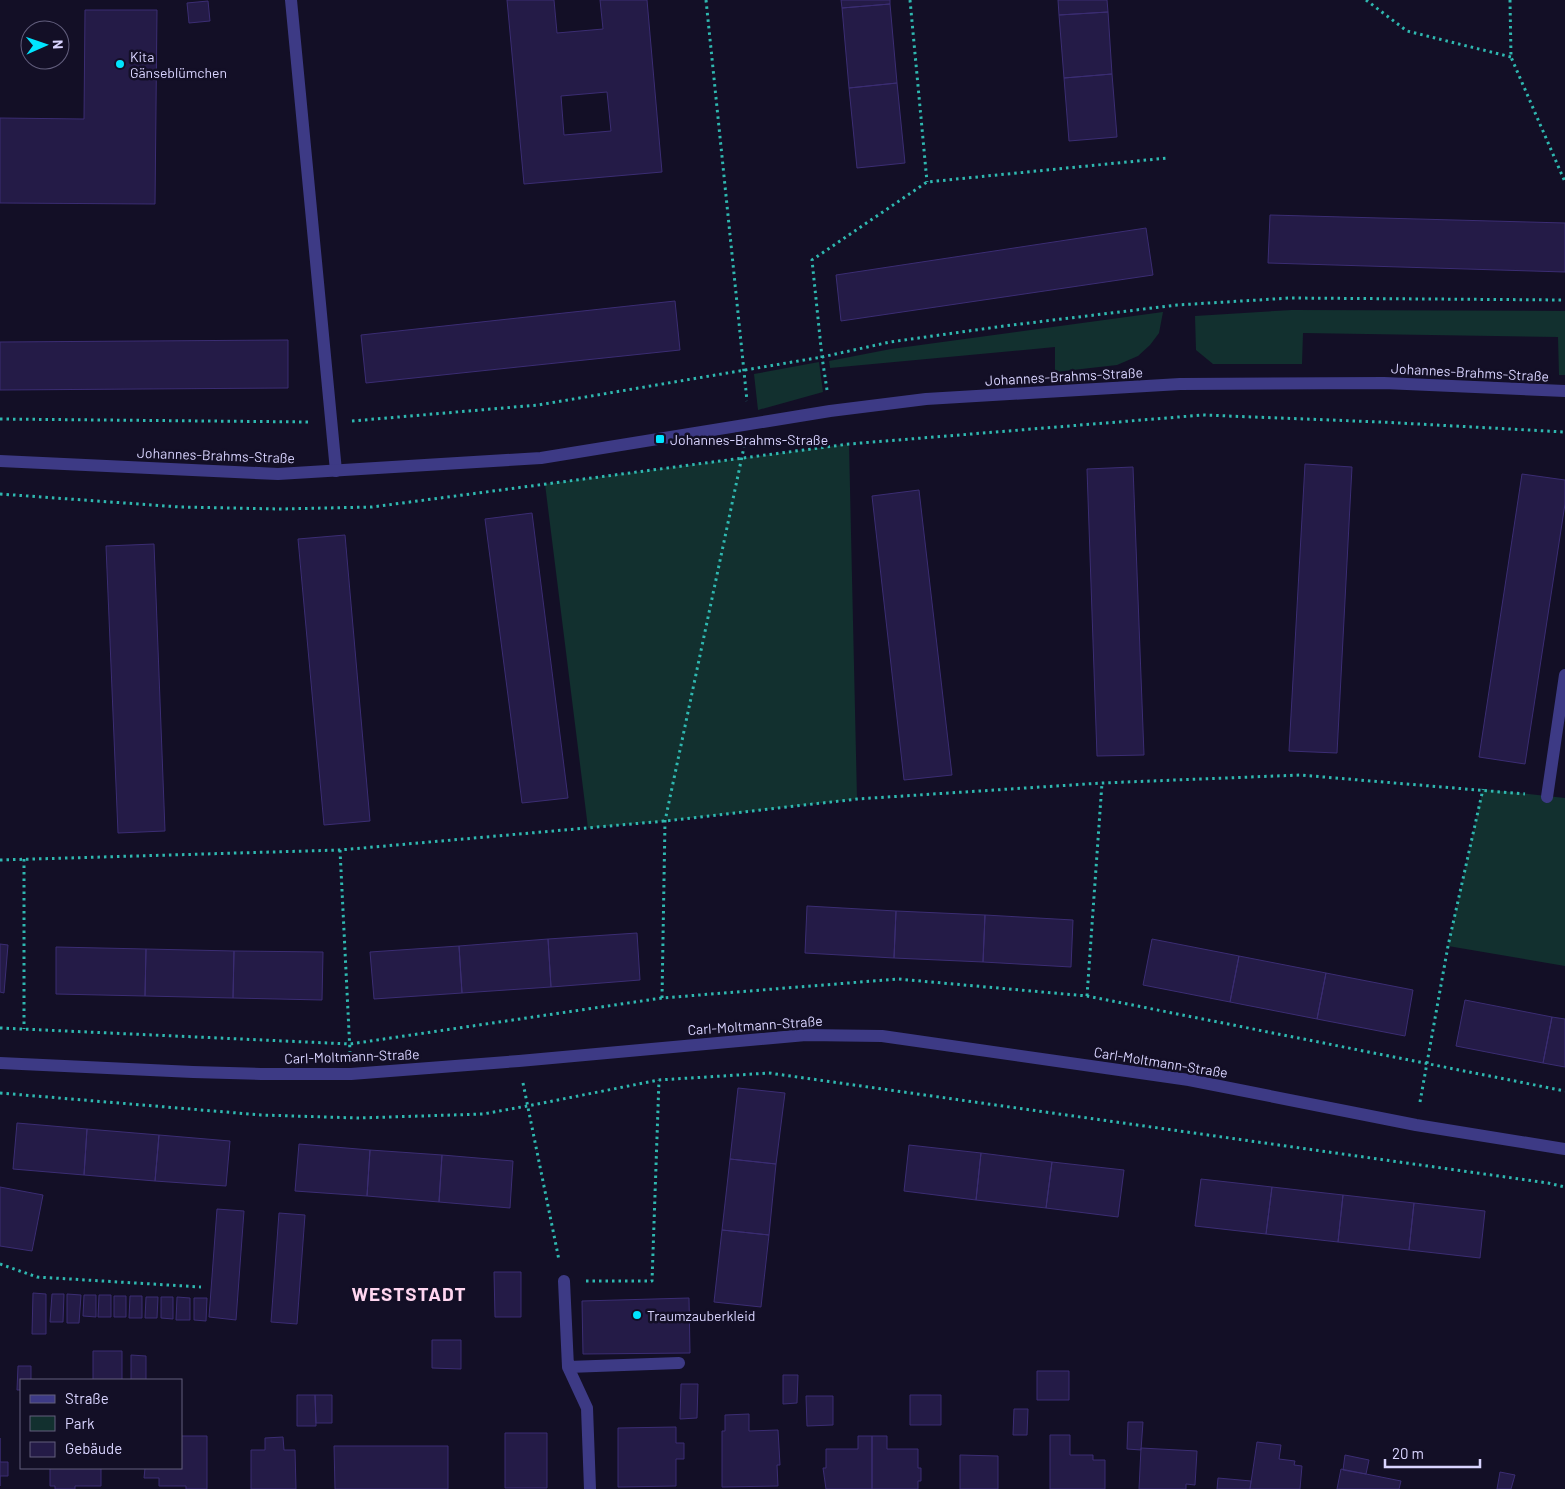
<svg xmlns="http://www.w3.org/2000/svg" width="1565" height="1489" font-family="Barlow,sans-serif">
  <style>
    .green { fill: #12302f }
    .building { fill: #241b47; stroke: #3b2d73; fill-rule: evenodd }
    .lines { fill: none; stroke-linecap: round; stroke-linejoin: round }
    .path { stroke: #2fb8b0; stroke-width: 3; stroke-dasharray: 2.5 4; stroke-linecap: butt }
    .lane { stroke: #3d3a85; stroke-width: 12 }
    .street { stroke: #3d3a85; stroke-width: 12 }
    .poi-dot { fill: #00e5ff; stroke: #130f26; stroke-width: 2 }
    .labels { text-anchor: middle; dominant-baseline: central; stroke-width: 5; stroke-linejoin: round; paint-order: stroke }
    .poi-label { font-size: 14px; fill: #d9d4ff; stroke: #130f26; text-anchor: start }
    .street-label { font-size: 14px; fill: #d9d4ff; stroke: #130f26 }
    .district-label { font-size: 19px; font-weight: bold; letter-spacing: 1px; fill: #ffd6f0; stroke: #130f26 }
  </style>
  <rect width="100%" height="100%" fill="#130f26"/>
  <!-- green -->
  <path class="green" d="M 1292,310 L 1565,311 L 1565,375 L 1559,375 L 1558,337 L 1303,333 L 1302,364 L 1213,364 L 1196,350 L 1195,316 Z
    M 1163,312 L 1159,333 L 1150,345 L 1138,356 L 1117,365 L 1055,372 L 1055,347 L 830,368 L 829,361 L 891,349 Z
    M 819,362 L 823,392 L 758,410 L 754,374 Z
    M 849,444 L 857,799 L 665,821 L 588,828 L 545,484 Z
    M 1483,789 L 1565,798 L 1565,966 L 1448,946 Z"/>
  <!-- building -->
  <path class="building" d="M 507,0 L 554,0 L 557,33 L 603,29 L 600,0 L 647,0 L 662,172 L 524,184 ZM 607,92 L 611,131 L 564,135 L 561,96 Z
    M 841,0 L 890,0 L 890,4 L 842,8 Z
    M 1058,0 L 1107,0 L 1108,12 L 1059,15 Z
    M 208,1 L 210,21 L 189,23 L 187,3 Z
    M 890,4 L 897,83 L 849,88 L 842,8 Z
    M 85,10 L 157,10 L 155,204 L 0,203 L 0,118 L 84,119 Z
    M 1108,12 L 1112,74 L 1064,78 L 1059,15 Z
    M 1112,74 L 1117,137 L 1069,141 L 1064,78 Z
    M 897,83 L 905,163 L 857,168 L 849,88 Z
    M 1270,215 L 1565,223 L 1565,272 L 1268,263 Z
    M 1146,228 L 1153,275 L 841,321 L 836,275 Z
    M 675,301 L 680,350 L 366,383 L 361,335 Z
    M 288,340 L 288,388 L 0,390 L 0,342 Z
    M 1305,464 L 1352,467 L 1337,753 L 1289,751 Z
    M 1133,467 L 1144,755 L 1097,756 L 1087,469 Z
    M 1522,474 L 1565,480 L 1565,504 L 1525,764 L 1479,757 Z
    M 919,490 L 952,775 L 904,780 L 872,496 Z
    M 532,513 L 568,798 L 522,803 L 485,519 Z
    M 345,535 L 370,821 L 324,825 L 298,539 Z
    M 154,544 L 165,831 L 118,833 L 106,546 Z
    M 807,906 L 896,911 L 894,958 L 805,953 Z
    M 896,911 L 985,915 L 983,962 L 894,958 Z
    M 985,915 L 1073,920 L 1071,967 L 983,962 Z
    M 637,933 L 640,980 L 551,987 L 548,939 Z
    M 548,939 L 551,987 L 462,993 L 459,946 Z
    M 1152,939 L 1239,956 L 1230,1002 L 1143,985 Z
    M 0,944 L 8,945 L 4,993 L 0,992 Z
    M 459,946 L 462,993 L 374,999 L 370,952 Z
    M 56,947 L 146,949 L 145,996 L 56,994 Z
    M 146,949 L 234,951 L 233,998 L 145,996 Z
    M 234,951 L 323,952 L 322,1000 L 233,998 Z
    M 1239,956 L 1326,973 L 1317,1019 L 1230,1002 Z
    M 1326,973 L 1413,990 L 1405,1036 L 1317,1019 Z
    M 1465,1000 L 1552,1017 L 1543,1063 L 1456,1046 Z
    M 1552,1017 L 1565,1019 L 1565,1067 L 1543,1063 Z
    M 738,1088 L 785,1093 L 776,1164 L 730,1159 Z
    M 17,1123 L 87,1129 L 84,1175 L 13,1169 Z
    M 87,1129 L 159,1135 L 155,1181 L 84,1175 Z
    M 159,1135 L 230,1141 L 226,1186 L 155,1181 Z
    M 299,1144 L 370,1150 L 367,1196 L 295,1191 Z
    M 909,1145 L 981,1153 L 976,1200 L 904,1191 Z
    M 370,1150 L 442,1155 L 439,1202 L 367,1196 Z
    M 981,1153 L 1052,1162 L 1046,1208 L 976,1200 Z
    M 442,1155 L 513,1161 L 510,1208 L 439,1202 Z
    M 730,1159 L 776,1164 L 769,1235 L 722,1230 Z
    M 1052,1162 L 1124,1170 L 1118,1217 L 1046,1208 Z
    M 1201,1179 L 1272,1187 L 1266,1234 L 1195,1226 Z
    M 0,1187 L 43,1195 L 32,1251 L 0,1246 Z
    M 1272,1187 L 1343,1195 L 1338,1242 L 1266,1234 Z
    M 1343,1195 L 1414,1203 L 1409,1250 L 1338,1242 Z
    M 1414,1203 L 1485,1211 L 1480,1258 L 1409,1250 Z
    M 217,1209 L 244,1211 L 236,1320 L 209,1317 Z
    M 279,1213 L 305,1215 L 297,1324 L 271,1322 Z
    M 722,1230 L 769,1235 L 761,1307 L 714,1302 Z
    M 494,1272 L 521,1272 L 521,1317 L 495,1317 Z
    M 33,1293 L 46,1294 L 46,1334 L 32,1334 Z
    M 52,1294 L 64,1294 L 63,1322 L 50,1322 Z
    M 67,1294 L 81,1295 L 79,1323 L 67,1323 Z
    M 84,1295 L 96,1295 L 96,1317 L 83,1316 Z
    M 99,1295 L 111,1295 L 111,1317 L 98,1317 Z
    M 114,1296 L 126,1296 L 126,1317 L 114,1317 Z
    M 130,1296 L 142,1296 L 142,1318 L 129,1318 Z
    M 146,1297 L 158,1297 L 157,1318 L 145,1318 Z
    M 161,1297 L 173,1297 L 173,1319 L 161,1318 Z
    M 177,1297 L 190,1298 L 190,1320 L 176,1320 Z
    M 194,1298 L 207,1298 L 206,1321 L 194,1320 Z
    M 689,1298 L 690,1353 L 583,1354 L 582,1301 Z
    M 432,1340 L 461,1340 L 461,1369 L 432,1368 Z
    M 93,1351 L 122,1351 L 122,1380 L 93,1380 Z
    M 131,1355 L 146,1356 L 146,1380 L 131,1380 Z
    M 18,1366 L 31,1366 L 31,1380 L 21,1380 L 21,1390 L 17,1390 Z
    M 1037,1371 L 1069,1371 L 1069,1400 L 1037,1400 Z
    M 783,1375 L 798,1375 L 797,1403 L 783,1404 Z
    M 681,1384 L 698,1384 L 697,1418 L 680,1419 Z
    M 297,1395 L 315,1395 L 316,1426 L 297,1426 Z
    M 315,1395 L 332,1395 L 332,1423 L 316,1423 Z
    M 910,1395 L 941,1395 L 941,1425 L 910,1425 Z
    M 806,1396 L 833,1396 L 833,1425 L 807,1426 Z
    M 1014,1409 L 1028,1409 L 1027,1435 L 1013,1435 Z
    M 749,1414 L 749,1431 L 778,1430 L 780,1465 L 777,1465 L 778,1486 L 722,1487 L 722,1431 L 725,1431 L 725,1415 Z
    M 1128,1422 L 1143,1422 L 1141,1450 L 1127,1449 Z
    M 676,1427 L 676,1443 L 684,1443 L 684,1459 L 676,1459 L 676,1486 L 618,1487 L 618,1428 Z
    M 505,1433 L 547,1433 L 547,1488 L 505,1488 Z
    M 1050,1435 L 1070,1435 L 1070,1455 L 1093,1455 L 1093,1460 L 1105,1460 L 1105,1489 L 1050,1489 Z
    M 181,1436 L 207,1436 L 207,1489 L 186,1489 L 186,1486 L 159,1486 L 159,1478 L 144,1478 L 145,1468 L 181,1468 Z
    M 858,1436 L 872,1436 L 872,1489 L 826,1489 L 823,1468 L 826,1468 L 826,1449 L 858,1449 Z
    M 872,1436 L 887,1436 L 887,1449 L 918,1449 L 918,1468 L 921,1468 L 921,1481 L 918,1481 L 918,1489 L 872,1489 Z
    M 283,1437 L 284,1450 L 295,1450 L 296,1489 L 251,1489 L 251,1450 L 265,1450 L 265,1438 Z
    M 0,1438 L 0,1462 L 8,1462 L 8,1476 L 0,1476 L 0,1486 Z
    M 1257,1442 L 1281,1445 L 1279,1459 L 1295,1461 L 1294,1465 L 1302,1466 L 1300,1489 L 1250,1489 Z
    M 334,1446 L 448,1446 L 448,1489 L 335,1489 Z
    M 1141,1448 L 1197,1451 L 1195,1485 L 1186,1484 L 1186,1489 L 1139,1489 Z
    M 960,1455 L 998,1456 L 998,1489 L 960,1489 Z
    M 1345,1455 L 1369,1460 L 1366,1474 L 1343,1470 Z
    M 50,1468 L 101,1468 L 101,1486 L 75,1486 L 75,1489 L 55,1489 L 55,1486 L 50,1486 Z
    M 1341,1469 L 1401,1481 L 1399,1489 L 1337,1489 Z
    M 1500,1472 L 1515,1475 L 1511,1489 L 1497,1489 Z
    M 1218,1478 L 1251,1481 L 1250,1489 L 1217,1489 Z"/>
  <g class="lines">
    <!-- path -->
    <path class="path" d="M 706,0 L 747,401
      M 910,0 L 927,182
      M 1366,0 L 1407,31 L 1511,57
      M 1510,0 L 1511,57 L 1565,182
      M 827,390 L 822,357 L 812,260 L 927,182 L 1167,158
      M 0,419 L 308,422
      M 352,421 L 538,405 L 822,357 L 890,342 L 1004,326 L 1177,305 L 1290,298 L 1565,300
      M 0,494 L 180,507 L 280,509 L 372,507 L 849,444 L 1203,415 L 1381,422 L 1565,432
      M 340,850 L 350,1052
      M 24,859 L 24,1029
      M 0,860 L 340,850 L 665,821 L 857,799 L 1102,783 L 1300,775 L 1525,794
      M 1087,996 L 1102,783
      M 662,998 L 665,821 L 744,447
      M 0,1028 L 350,1044 L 662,998 L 898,979 L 1087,996 L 1565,1091
      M 523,1083 L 559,1260
      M 0,1093 L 261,1115 L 358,1118 L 483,1114 L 527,1106 L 659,1080 L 769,1073 L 1548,1183 L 1565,1187
      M 1420,1102 L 1448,946 L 1483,789
      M 0,1264 L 37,1277 L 201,1287
      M 586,1281 L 652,1281 L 659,1080"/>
    <!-- lane -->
    <path class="lane" d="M 291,0 L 336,471
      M 1547,797 L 1565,675
      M 564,1281 L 568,1367 L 587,1408 L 590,1489
      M 568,1367 L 679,1363"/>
    <!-- street -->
    <path class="street" d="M 0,461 L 278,474 L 541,458 L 830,411 L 926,399 L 1180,384 L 1384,383 L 1565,391
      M 0,1063 L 193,1072 L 261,1074 L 351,1074 L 519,1061 L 806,1035 L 882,1036 L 1189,1080 L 1416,1125 L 1565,1149"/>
  </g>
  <!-- markers -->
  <g class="poi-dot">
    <circle cx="120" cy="64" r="5"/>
    <rect x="655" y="434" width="10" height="10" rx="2.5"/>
    <circle cx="637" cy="1315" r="5"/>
  </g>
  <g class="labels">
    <!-- poi labels -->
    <g class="poi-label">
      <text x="130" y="56">Kita<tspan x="130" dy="16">Gänseblümchen</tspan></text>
      <text x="670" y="439">Johannes-Brahms-Straße</text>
      <text x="647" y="1315">Traumzauberkleid</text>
    </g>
    <!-- street labels -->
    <g class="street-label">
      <text transform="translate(1470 372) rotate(3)">Johannes-Brahms-Straße</text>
      <text transform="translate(1064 376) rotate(-3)">Johannes-Brahms-Straße</text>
      <text transform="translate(216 455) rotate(2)">Johannes-Brahms-Straße</text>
      <text transform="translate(755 1025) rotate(-4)">Carl-Moltmann-Straße</text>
      <text transform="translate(352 1056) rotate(-2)">Carl-Moltmann-Straße</text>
      <text transform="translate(1161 1062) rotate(9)">Carl-Moltmann-Straße</text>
    </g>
    <!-- district labels -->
    <g class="district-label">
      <text x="409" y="1293">WESTSTADT</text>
    </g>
  </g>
  <!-- legend -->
  <rect x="20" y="1379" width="162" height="90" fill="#130f26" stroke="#625e7d"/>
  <rect x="30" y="1395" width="25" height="8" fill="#3d3a85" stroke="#625e7d"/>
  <text x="65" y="1404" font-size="15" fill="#d9d4ff">Straße</text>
  <rect x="30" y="1416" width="25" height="15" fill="#12302f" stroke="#625e7d"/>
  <text x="65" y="1429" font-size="15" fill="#d9d4ff">Park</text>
  <rect x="30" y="1442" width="25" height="15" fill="#241b47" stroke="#625e7d"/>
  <text x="65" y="1454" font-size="15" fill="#d9d4ff">Gebäude</text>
  <!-- north arrow -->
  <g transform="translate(45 45) rotate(88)"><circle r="24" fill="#130f26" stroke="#625e7d"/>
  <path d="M0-4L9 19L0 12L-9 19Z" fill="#00e5ff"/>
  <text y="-8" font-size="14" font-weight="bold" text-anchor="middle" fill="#d9d4ff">N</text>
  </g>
  <!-- scale -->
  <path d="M1385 1459v8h95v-8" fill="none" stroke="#d9d4ff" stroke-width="2.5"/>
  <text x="1392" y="1459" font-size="15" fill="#d9d4ff" stroke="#130f26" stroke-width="4" paint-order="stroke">20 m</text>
</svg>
